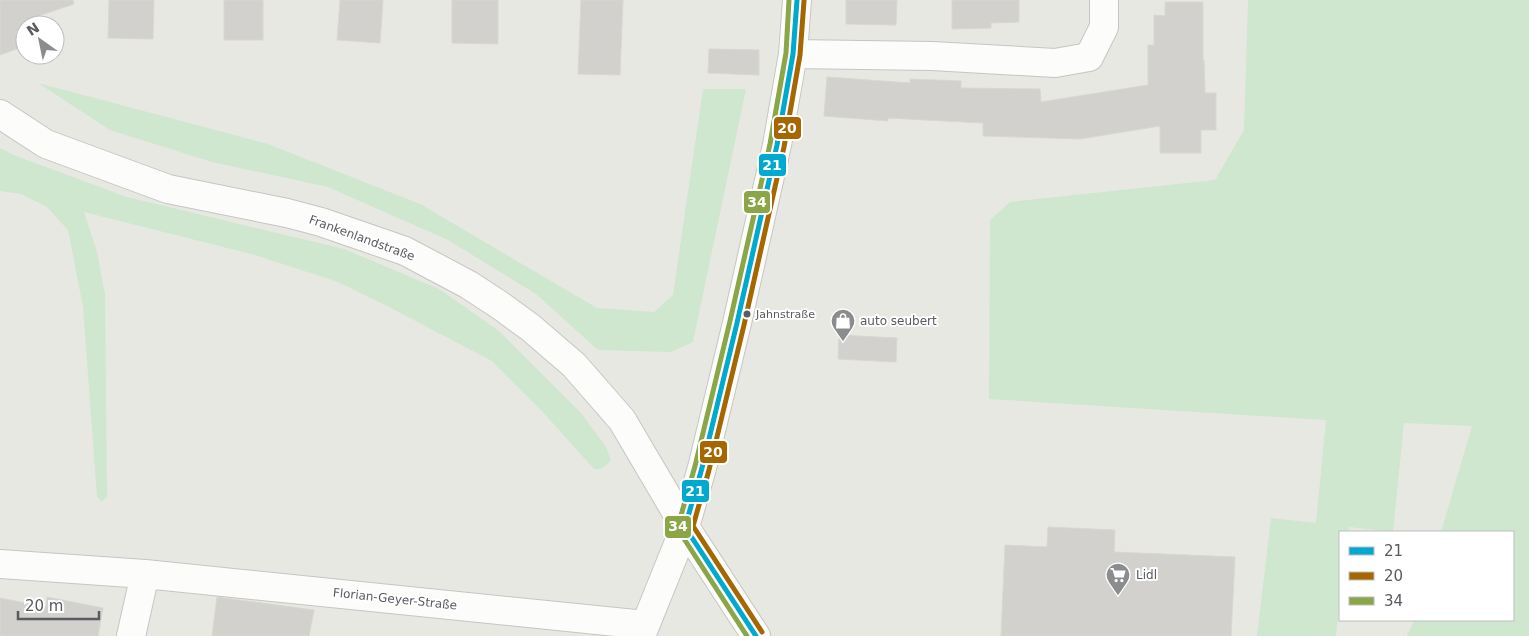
<svg xmlns="http://www.w3.org/2000/svg" width="1529" height="636" font-family="'DejaVu Sans',sans-serif">
  <style>
    .green { fill: #cfe6cf }
    .building { fill: #d2d1cd; stroke: #d8d7d2 }
    .lines { fill: none; stroke-linecap: round; stroke-linejoin: round }
    .minor-casing { stroke: #c5c6c4; stroke-width: 30 }
    .minor { stroke: #fcfcfb; stroke-width: 28 }
    .bus-1-casing { stroke: #fff; stroke-width: 9 }
    .bus-2-casing { stroke: #fff; stroke-width: 9 }
    .bus-3-casing { stroke: #fff; stroke-width: 9 }
    .bus-1 { stroke: #00a9ce; stroke-width: 5 }
    .bus-2 { stroke: #a76700; stroke-width: 5 }
    .bus-3 { stroke: #8ba647; stroke-width: 5 }
    .bus-dot { fill: #585b60; stroke: #fff; stroke-width: 2 }
    .labels { text-anchor: middle; dominant-baseline: central; stroke-width: 4; stroke-linejoin: round; paint-order: stroke }
    .bus-label { font-size: 11px; fill: #585b60; stroke: #fff; text-anchor: start }
    .street-label { font-size: 12px; fill: #585b60; stroke: #fff }
    .poi-label { font-size: 12px; fill: #585b60; stroke: #fff; text-anchor: start }
    .line-badge { stroke: #fff; stroke-width: 2 }
    .badge-label { font-size: 14px; text-anchor: middle; font-weight: bold; fill: #fff }
  </style>
  <rect width="100%" height="100%" fill="#e8e8e2"/>
  <!-- green -->
  <path class="green" d="M 1248,0 L 1529,0 L 1529,636 L 1407,636 L 1414,620 L 1513,620 L 1513,532 L 1441,532 L 1472,426 L 1404,423 L 1393,532 L 1349,527 L 1348,532 L 1340,532 L 1340,597 L 1336,636 L 1257,636 L 1271,518 L 1316,523 L 1326,420 L 989,399 L 990,220 L 1010,202 L 1215,180 L 1244,130 Z
    M 38,83 L 268,144 L 420,204 L 597,308 L 654,312 L 673,295 L 703,89 L 746,89 L 693,342 L 671,352 L 598,350 L 536,294 L 448,240 L 328,187 L 212,162 L 110,130 Z
    M 0,148 L 16,156 L 127,197 L 344,249 L 439,289 L 499,331 L 581,413 L 606,447 L 611,461 L 601,469 L 594,469 L 541,410 L 492,361 L 389,307 L 338,282 L 255,255 L 84,212 L 97,252 L 105,294 L 107,496 L 102,502 L 97,497 L 83,307 L 68,230 L 47,207 L 21,194 L 0,191 Z"/>
  <!-- building -->
  <path class="building" d="M 0,0 L 73,0 L 74,4 L 29,19 L 32,25 L 25,25 L 25,46 L 0,55 Z
    M 109,0 L 154,0 L 153,39 L 108,38 Z
    M 224,0 L 263,0 L 263,40 L 224,40 Z
    M 340,0 L 383,0 L 380,43 L 337,40 Z
    M 452,0 L 498,0 L 498,44 L 452,43 Z
    M 581,0 L 623,0 L 620,75 L 578,74 Z
    M 846,0 L 897,0 L 896,25 L 846,24 Z
    M 952,0 L 1019,0 L 1019,22 L 991,23 L 991,28 L 952,29 Z
    M 1165,2 L 1203,2 L 1203,60 L 1204,60 L 1205,93 L 1216,93 L 1216,130 L 1201,130 L 1201,153 L 1160,153 L 1160,126 L 1080,139 L 983,136 L 983,123 L 888,118 L 888,121 L 824,116 L 827,77 L 910,83 L 910,79 L 961,81 L 961,88 L 1040,89 L 1041,102 L 1148,85 L 1148,45 L 1154,45 L 1154,15 L 1165,16 Z
    M 709,49 L 759,50 L 759,75 L 708,73 Z
    M 839,335 L 897,338 L 896,362 L 838,359 Z
    M 1048,527 L 1115,530 L 1114,552 L 1235,557 L 1231,636 L 1001,636 L 1005,545 L 1047,547 Z
    M 47,597 L 103,608 L 98,636 L 0,636 L 0,598 L 46,607 Z
    M 217,597 L 314,610 L 309,636 L 212,636 Z"/>
  <g class="lines">
    <defs>
      <path id="minor" d="M 793,54 L 932,56 L 1055,63 L 1089,57 L 1104,27 L 1104,0
        M 0,114 L 46,144 L 168,189 L 287,213 L 321,222 L 405,251 L 469,285 L 501,306 L 531,328 L 574,365 L 622,420 L 685,527 L 756,636
        M 0,564 L 145,574 L 645,625
        M 131,636 L 145,574
        M 641,636 L 685,527 L 702,468 L 737,323 L 777,145 L 793,54 L 797,0"/>
    </defs>
    <!-- minor casing -->
    <use href="#minor" class="minor-casing"/>
    <!-- minor -->
    <use href="#minor" class="minor"/>
    <defs>
      <path id="bus-1" d="M 756,636 L 685,527 L 702,468 L 737,323 L 777,145 L 793,54 L 797,0"/>
      <path id="bus-2" d="M 762,632 L 693,526 L 709,470 L 744,325 L 784,147 L 800,55 L 804,1"/>
      <path id="bus-3" d="M 747,636 L 679,531 L 678,526 L 695,466 L 730,321 L 770,144 L 786,53 L 789,0"/>
    </defs>
    <!-- bus-1 casing -->
    <use href="#bus-1" class="bus-1-casing"/>
    <!-- bus-2 casing -->
    <use href="#bus-2" class="bus-2-casing"/>
    <!-- bus-3 casing -->
    <use href="#bus-3" class="bus-3-casing"/>
    <!-- bus-1 -->
    <use href="#bus-1" class="bus-1"/>
    <!-- bus-2 -->
    <use href="#bus-2" class="bus-2"/>
    <!-- bus-3 -->
    <use href="#bus-3" class="bus-3"/>
  </g>
  <!-- icons -->
  <defs>
    <symbol id="shop-pin" viewBox="-11 -11 22 30"><path d="M0 17L-7.5 6A9.5 9.5 0 1 1 7.5 6Z" fill="#8a8c8e" stroke="#fff"/><path d="M-5-2.5h2.3a2.7 3.5 0 0 1 5.4 0H5L5.5 6h-11ZM-1.5-2.5h3a1.5 2.3 0 0 0-3 0Z" fill="#fff"/></symbol>
    <symbol id="supermarket-pin" viewBox="-11 -11 22 30"><path d="M0 17L-7.5 6A9.5 9.5 0 1 1 7.5 6Z" fill="#8a8c8e" stroke="#fff"/><path d="M-6-5.5h2.5l.6 2H6L4.5 2H-2.5L-4.4-4H-6ZM-1.5 3.2a1.3 1.3 0 1 0 .1 0ZM3 3.2a1.3 1.3 0 1 0 .1 0Z" fill="#fff"/></symbol>
  </defs>
  <g fill-rule="evenodd">
    <use href="#shop-pin" x="829" y="307" width="28" height="38"/>
    <use href="#supermarket-pin" x="1104" y="561" width="28" height="38"/>
  </g>
  <!-- markers -->
  <circle class="bus-dot" cx="747" cy="314" r="4.5"/>
  <g class="labels">
    <!-- bus labels -->
    <g class="bus-label">
      <text x="756" y="314">Jahnstraße</text>
    </g>
    <!-- street labels -->
    <g class="street-label">
      <text transform="translate(362 238) rotate(20)">Frankenlandstraße</text>
      <text transform="translate(395 599) rotate(6)">Florian-Geyer-Straße</text>
    </g>
    <!-- poi labels -->
    <g class="poi-label">
      <text x="860" y="321">auto seubert</text>
      <text x="1136" y="575">Lidl</text>
    </g>
  </g>
  <g class="line-badge">
    <rect x="773" y="116" width="29" height="24" rx="5" fill="#a76700"/>
    <rect x="758" y="153" width="29" height="24" rx="5" fill="#00a9ce"/>
    <rect x="743" y="190" width="28" height="24" rx="5" fill="#8ba647"/>
    <rect x="699" y="440" width="29" height="24" rx="5" fill="#a76700"/>
    <rect x="681" y="479" width="29" height="24" rx="5" fill="#00a9ce"/>
    <rect x="664" y="515" width="28" height="24" rx="5" fill="#8ba647"/>
  </g>
  <g class="badge-label">
    <text x="787" y="133">20</text>
    <text x="772" y="170">21</text>
    <text x="757" y="207">34</text>
    <text x="713" y="457">20</text>
    <text x="695" y="496">21</text>
    <text x="678" y="531">34</text>
  </g>
  <!-- legend -->
  <rect x="1339" y="531" width="175" height="90" fill="#ffffff" stroke="#bcbdbf"/>
  <rect x="1349" y="547" width="25" height="8" fill="#00a9ce" stroke="#bcbdbf"/>
  <text x="1384" y="556" font-size="15" fill="#585b60">21</text>
  <rect x="1349" y="572" width="25" height="8" fill="#a76700" stroke="#bcbdbf"/>
  <text x="1384" y="581" font-size="15" fill="#585b60">20</text>
  <rect x="1349" y="597" width="25" height="8" fill="#8ba647" stroke="#bcbdbf"/>
  <text x="1384" y="606" font-size="15" fill="#585b60">34</text>
  <!-- north arrow -->
  <g transform="translate(40 40) rotate(327)"><circle r="24" fill="#ffffff" stroke="#bcbdbf"/>
  <path d="M0-4L9 19L0 12L-9 19Z" fill="#8a8c8e"/>
  <text y="-8" font-size="14" font-weight="bold" text-anchor="middle" fill="#585b60">N</text>
  </g>
  <!-- scale -->
  <path d="M18 611v8h81v-8" fill="none" stroke="#585b60" stroke-width="2.5"/>
  <text x="25" y="611" font-size="15" fill="#585b60" stroke="#ffffff" stroke-width="4" paint-order="stroke">20 m</text>
</svg>
